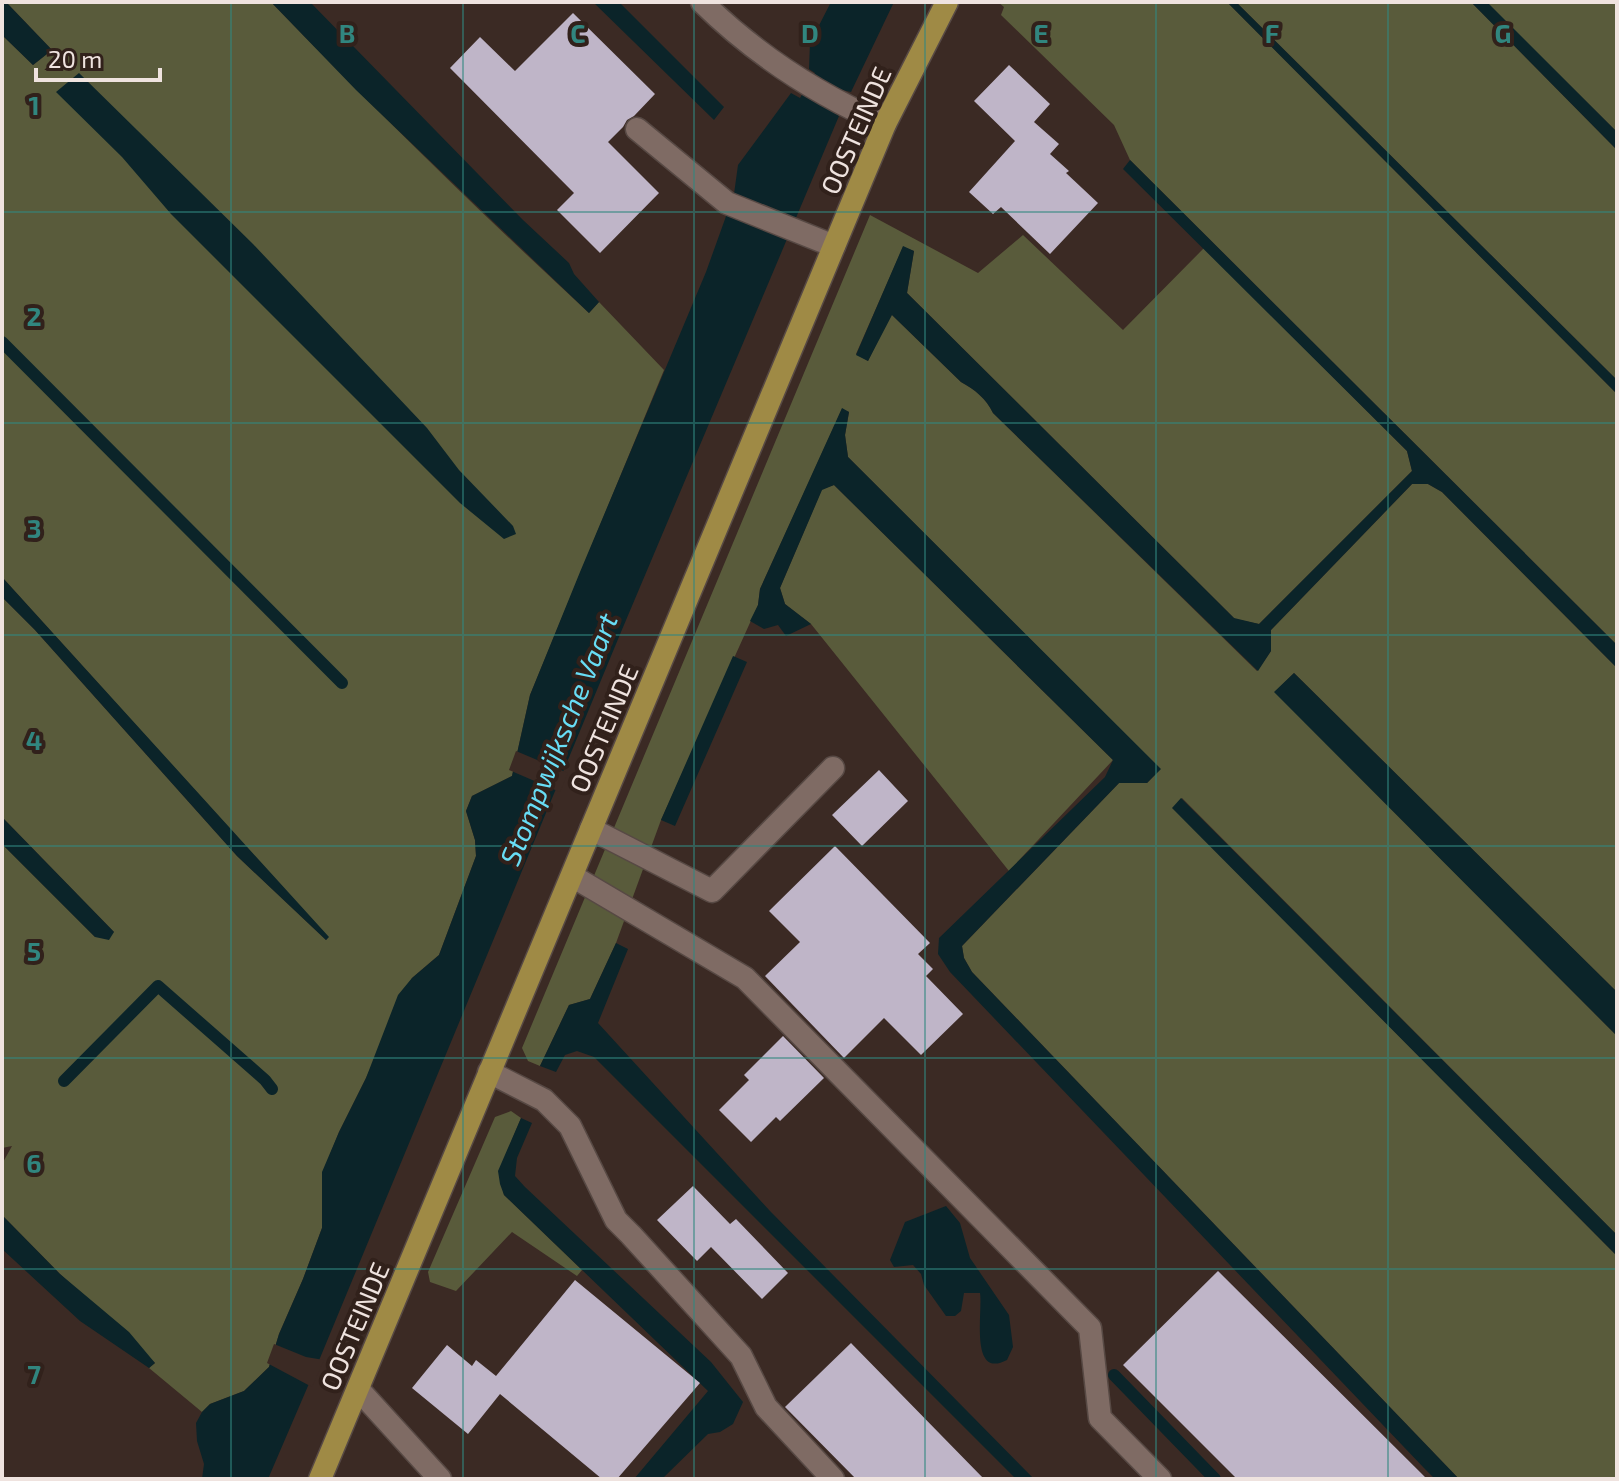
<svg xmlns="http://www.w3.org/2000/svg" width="1619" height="1481" font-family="'Exo 2',sans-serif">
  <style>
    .green { fill: #595b3b }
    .water { fill: #0b2429 }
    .pier { fill: #3b2a24 }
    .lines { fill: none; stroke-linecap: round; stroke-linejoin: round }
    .stream { stroke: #0b2429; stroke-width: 12 }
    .building { fill: #bfb5c8 }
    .service-casing { stroke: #574944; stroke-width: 25 }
    .primary-casing { stroke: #574944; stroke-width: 25 }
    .service { stroke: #7f6b64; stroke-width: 22 }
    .primary { stroke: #9f8a45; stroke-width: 22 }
    .grid { fill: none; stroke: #31867f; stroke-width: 2; stroke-opacity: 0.55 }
    .labels { text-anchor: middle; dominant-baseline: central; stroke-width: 8; stroke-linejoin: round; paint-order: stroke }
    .street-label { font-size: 26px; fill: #efe3df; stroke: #31211b }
    .water-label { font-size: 28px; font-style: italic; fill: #68ddf5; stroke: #31211b }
    .grid-label { font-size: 26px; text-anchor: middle; font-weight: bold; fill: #31867f; stroke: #31211b; stroke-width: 8; stroke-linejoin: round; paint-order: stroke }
  </style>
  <rect width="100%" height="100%" fill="#3b2a24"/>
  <!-- green -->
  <path class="green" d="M 6,2 L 271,2 C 374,109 480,212 589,313 L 599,302 L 664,370 L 530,695 L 512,776 L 472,796 L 466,811 L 475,840 L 476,856 L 439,955 L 412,978 L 366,1078 L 339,1132 L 323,1172 L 322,1228 L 303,1279 L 279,1334 L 269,1367 L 244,1391 L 210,1404 L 202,1412 L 149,1368 L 155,1363 L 60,1274 L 2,1215 L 2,1164 L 12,1146 L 2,1148 L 2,844 L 95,937 L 114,932 L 2,817 L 2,597 L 35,630 L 237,856 L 326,940 L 328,937 L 2,577 L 2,35 L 33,65 L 52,50 Z
    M 998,2 L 1227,2 L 1617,394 L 1617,645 L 1130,160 L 1114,125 L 1001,15 L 1004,7 Z
    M 1236,2 L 1471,2 L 1481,12 L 1617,150 L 1617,380 Z
    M 1617,2 L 1617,132 L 1487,3 Z
    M 870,215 L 978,273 L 1023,235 L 1123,330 L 1204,248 L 1407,451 L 1412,471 L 1259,624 L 1235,619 L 907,293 L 914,251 L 903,247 L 856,354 L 868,361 L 891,314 L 961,382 C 975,390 986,398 993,413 L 1257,671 L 1271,651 L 1271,630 L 1412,484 L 1428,484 L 1442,492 L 1617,668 L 1617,992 L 1294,673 L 1275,692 L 1617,1036 L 1617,1235 L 1182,798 L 1173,808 L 1617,1256 L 1617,1479 L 1459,1479 L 972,972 L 964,958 L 962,946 L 1119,783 L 1147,783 L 1160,769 L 848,457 L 845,435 L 849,412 L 842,409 L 760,589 L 758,605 L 661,820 L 616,943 L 590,999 L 569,1005 L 540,1066 L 528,1061 L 522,1048 Z
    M 834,485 L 1113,760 L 1009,871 L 811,624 L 785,604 L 780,588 L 822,489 Z
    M 511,1111 L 521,1118 L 499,1171 L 504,1195 L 582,1270 L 577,1276 L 512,1232 L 456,1291 L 430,1282 L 428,1272 L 495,1117 Z"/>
  <!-- water -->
  <path class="water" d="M 2,2 L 6,2 L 52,50 L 33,65 L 2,35 Z
    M 271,2 L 310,2 L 523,220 L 569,263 L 574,274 L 599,302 L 589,313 L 356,90 Z
    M 593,2 L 619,2 L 724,107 L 714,120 Z
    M 831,2 L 894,2 L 851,92 L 842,90 L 831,110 L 839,116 L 621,632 L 320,1358 L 268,1479 L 202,1479 L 204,1464 L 197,1441 L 196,1423 L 202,1412 L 210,1404 L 244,1391 L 269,1367 L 279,1334 L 303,1279 L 322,1228 L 322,1172 L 339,1132 L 366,1078 L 398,995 L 412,978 L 439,955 L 476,856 L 475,840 L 466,811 L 472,796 L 512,776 L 530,695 L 580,572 L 706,272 L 734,194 L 738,165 L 791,93 L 800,98 L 815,73 L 809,69 L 810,43 Z
    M 1227,2 L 1236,2 L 1617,380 L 1617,394 Z
    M 1471,2 L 1487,2 L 1617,132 L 1617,150 Z
    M 79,73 L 253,244 L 427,428 L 459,470 L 513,526 L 516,534 L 504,539 L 460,503 L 171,214 L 122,157 L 56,92 Z
    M 1130,160 L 1617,645 L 1617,668 L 1442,492 L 1428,484 L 1412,484 L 1271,630 L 1271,651 L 1258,671 L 993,413 C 986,398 975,390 961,382 L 892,315 L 868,361 L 856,355 L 903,246 L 914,251 L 907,293 L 1234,618 L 1259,624 L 1412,471 L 1407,451 L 1123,169 Z
    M 842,408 L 849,412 L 845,435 L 848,457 L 1161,769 L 1147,783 L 1119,783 L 962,946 L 964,958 L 972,972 L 1459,1479 L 1435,1479 L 1424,1468 L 950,972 L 938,954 L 939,938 L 1105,777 L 1113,760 L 834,485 L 822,490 L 780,588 L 785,604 L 811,624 L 786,636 L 778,625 L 764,629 L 750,621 L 758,605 L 760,589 Z
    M 2,577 L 329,937 L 326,940 L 237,856 L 35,630 L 2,597 Z
    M 733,656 L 747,662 L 675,826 L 661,820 Z
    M 1294,673 L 1617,992 L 1617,1036 L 1274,692 Z
    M 1181,798 L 1617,1235 L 1617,1256 L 1172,808 Z
    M 2,817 L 114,932 L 109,940 L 95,937 L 2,844 Z
    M 616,943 L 628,949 L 598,1023 L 770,1211 L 1034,1479 L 1016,1479 L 594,1057 L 577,1051 L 565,1055 L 556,1072 L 540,1066 L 569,1005 L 590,999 Z
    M 521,1118 L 532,1123 L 517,1158 L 515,1176 L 525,1187 L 711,1362 L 743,1402 L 733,1424 L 720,1432 L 708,1434 L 662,1479 L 634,1479 L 708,1391 L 504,1195 L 500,1184 L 498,1171 Z
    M 946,1206 L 960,1223 L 970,1258 L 1009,1315 L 1013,1347 L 1007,1360 C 969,1380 983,1311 980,1293 L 964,1293 L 961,1311 L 955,1316 L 946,1316 L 924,1285 L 921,1274 L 913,1265 L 894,1267 L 890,1260 L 905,1222 Z
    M 2,1215 L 60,1274 L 129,1332 L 155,1363 L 149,1368 L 80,1321 L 2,1249 Z"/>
  <!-- pier -->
  <path class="pier" d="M 516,751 L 568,773 L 560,792 L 509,770 Z
    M 274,1344 L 306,1357 L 324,1360 L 312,1387 L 267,1363 Z"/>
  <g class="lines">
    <!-- stream -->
    <path class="stream" d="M 2,342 L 342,683
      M 64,1081 L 158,986 L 265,1080 L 272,1089
      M 1114,1375 L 1215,1479"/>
  </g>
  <!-- building -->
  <path class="building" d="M 573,13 L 655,94 L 634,116 L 627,120 L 623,127 L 608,142 L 659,193 L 600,253 L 557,210 L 574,193 L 450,68 L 480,37 L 515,71 Z
    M 1009,65 L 1050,104 L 1034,122 L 1059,144 L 1050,154 L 1069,171 L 1066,173 L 1098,203 L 1050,254 L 1001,207 L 993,214 L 969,192 L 1015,141 L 974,101 Z
    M 879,770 L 908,801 L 862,846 L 832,815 Z
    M 835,846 L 930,943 L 918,954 L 933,969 L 926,976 L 963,1014 L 921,1055 L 884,1018 L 844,1058 L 765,976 L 800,942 L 769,911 Z
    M 783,1036 L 824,1078 L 780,1121 L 776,1117 L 751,1142 L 719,1110 L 749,1080 L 744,1075 Z
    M 693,1186 L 730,1224 L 736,1219 L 788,1273 L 762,1299 L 711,1247 L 697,1261 L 657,1220 Z
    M 1218,1271 L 1427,1479 L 1237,1479 L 1123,1365 Z
    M 575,1280 L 700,1383 L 617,1479 L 602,1479 L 500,1394 L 468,1434 L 412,1388 L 447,1345 L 472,1366 L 476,1360 L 496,1376 Z
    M 851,1343 L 984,1479 L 856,1479 L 785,1407 Z"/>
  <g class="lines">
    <defs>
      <path id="service" d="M 702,2 C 756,55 816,94 885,124
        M 637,129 L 727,203 L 834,246
        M 591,829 L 712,891 L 833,768
        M 572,876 L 745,978 L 1090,1328 L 1100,1418 L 1160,1479
        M 489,1072 L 544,1100 L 570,1126 L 616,1220 L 631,1235 L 741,1356 L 766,1407 L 833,1479
        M 358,1389 L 440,1479"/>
      <path id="primary" d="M 320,1479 L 885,124 L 947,2"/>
    </defs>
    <!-- service casing -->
    <use href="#service" class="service-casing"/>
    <!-- primary casing -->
    <use href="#primary" class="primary-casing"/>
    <!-- service -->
    <use href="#service" class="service"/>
    <!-- primary -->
    <use href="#primary" class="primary"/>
  </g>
  <!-- grid -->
  <path class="grid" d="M 231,2 L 231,1479M 463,2 L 463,1479M 694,2 L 694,1479M 925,2 L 925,1479M 1156,2 L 1156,1479M 1388,2 L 1388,1479M 2,212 L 1617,212M 2,423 L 1617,423M 2,635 L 1617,635M 2,846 L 1617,846M 2,1058 L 1617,1058M 2,1269 L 1617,1269"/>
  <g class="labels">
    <!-- street labels -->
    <g class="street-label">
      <text transform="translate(855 130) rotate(-66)">OOSTEINDE</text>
      <text transform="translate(603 728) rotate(-67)">OOSTEINDE</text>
      <text transform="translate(354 1326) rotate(-67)">OOSTEINDE</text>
    </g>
    <!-- water labels -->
    <g class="water-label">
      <text transform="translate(558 739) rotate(-68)">Stompwijksche Vaart</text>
    </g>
  </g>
  <g class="grid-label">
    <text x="347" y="43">B</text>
    <text x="578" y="43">C</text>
    <text x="810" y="43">D</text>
    <text x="1041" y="43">E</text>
    <text x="1272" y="43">F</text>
    <text x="1503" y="43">G</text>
    <text x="34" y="115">1</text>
    <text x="34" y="326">2</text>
    <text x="34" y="538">3</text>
    <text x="34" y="750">4</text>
    <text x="34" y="961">5</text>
    <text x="34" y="1173">6</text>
    <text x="34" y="1384">7</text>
  </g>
  <!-- border -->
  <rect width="1619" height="1481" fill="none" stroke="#efe3df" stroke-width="8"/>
  <!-- scale -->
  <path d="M36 68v12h124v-12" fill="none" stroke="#efe3df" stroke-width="4"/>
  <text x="48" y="68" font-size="24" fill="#efe3df" stroke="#31211b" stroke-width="6" paint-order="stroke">20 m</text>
</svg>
